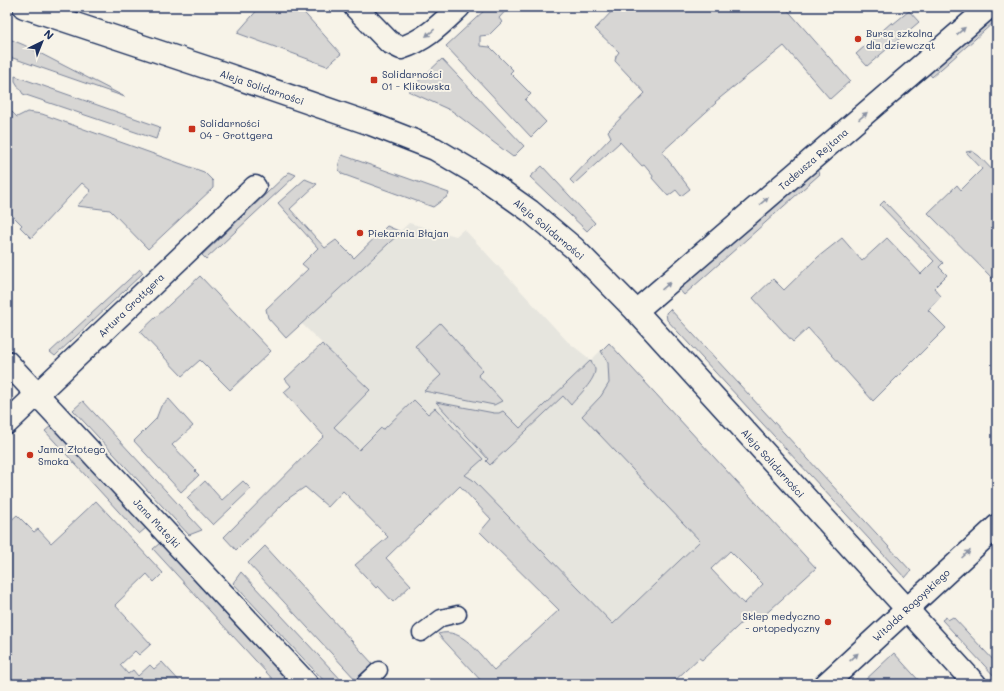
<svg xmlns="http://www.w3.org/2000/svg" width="1004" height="691" font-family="Mali,sans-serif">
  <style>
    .built { fill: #e6e5de }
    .green { fill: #d7d6d4; stroke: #798299; fill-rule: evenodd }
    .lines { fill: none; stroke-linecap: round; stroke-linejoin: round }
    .service-casing { stroke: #1b2f5e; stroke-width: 19 }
    .minor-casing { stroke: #1b2f5e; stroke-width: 25 }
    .tertiary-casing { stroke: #1b2f5e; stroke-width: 25 }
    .service { stroke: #f7f3e8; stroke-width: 16 }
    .minor { stroke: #f7f3e8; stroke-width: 22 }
    .tertiary { stroke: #f7f3e8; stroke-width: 22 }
    .oneway { fill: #8991a3 }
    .poi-dot { fill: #c8321e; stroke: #f7f3e8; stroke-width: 1.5 }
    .labels { text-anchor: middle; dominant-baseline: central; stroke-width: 4; stroke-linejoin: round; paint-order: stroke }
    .poi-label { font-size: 10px; fill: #1b2f5e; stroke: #f7f3e8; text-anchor: start }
    .street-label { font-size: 10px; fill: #1b2f5e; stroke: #f7f3e8 }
  </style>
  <rect width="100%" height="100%" fill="#f7f3e8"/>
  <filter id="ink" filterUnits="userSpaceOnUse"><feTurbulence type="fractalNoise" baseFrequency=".025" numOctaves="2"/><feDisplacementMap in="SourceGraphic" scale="8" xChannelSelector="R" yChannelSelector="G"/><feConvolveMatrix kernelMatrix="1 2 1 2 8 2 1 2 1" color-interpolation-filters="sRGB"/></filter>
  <g filter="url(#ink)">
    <!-- built -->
    <path class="built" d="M 409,223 L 456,236 L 464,229 L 567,341 L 591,360 L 609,343 L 767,515 L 622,654 L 460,486 L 398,547 L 307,453 L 370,390 L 301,323 Z"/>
    <!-- green -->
    <path class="green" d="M 260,7 L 299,7 L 341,54 L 327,66 L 237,33 Z
      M 488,7 L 509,7 L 499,18 L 502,22 L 489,35 L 480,36 L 480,46 L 490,47 L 513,70 L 510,73 L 531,94 L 525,100 L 546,122 L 531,137 L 446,46 Z
      M 616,7 L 785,7 L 850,81 L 830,99 L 784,46 L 715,102 L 716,103 L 662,152 L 690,189 L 681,196 L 676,190 L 668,196 L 652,178 L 653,176 L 644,165 L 642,166 L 620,142 L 574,184 L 570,180 L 611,137 L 608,131 L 645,93 L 615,61 L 616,56 L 619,52 L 595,29 Z
      M 909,11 L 919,22 L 867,66 L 856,54 L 892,22 L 893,24 Z
      M 988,17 L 993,23 L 932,77 L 926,70 Z
      M 7,38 L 24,45 L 125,97 L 7,56 Z
      M 442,59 L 524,146 L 513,157 L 452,111 L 408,91 Z
      M 15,76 L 160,127 L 156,139 L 23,94 L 15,81 Z
      M 7,107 L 17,117 L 27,112 L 42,114 L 204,172 L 213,181 L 213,188 L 148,249 L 110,210 L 77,206 L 91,191 L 82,183 L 31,238 L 20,227 L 22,225 L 7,210 Z
      M 972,151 L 979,156 L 997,175 L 997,277 L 994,280 L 928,213 L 957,185 L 961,190 L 982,169 L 966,152 Z
      M 342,155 L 449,193 L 448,196 L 433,207 L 342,174 C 336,168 339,163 342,155 Z
      M 542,166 L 595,223 L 587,231 L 530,177 Z
      M 815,168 L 820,174 L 684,295 L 678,288 Z
      M 289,172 L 296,175 L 206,259 L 202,255 Z
      M 305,179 L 317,184 L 290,209 L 325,248 L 336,240 L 354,258 L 387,226 L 401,232 L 286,338 L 268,318 L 266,309 L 308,269 L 302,264 L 318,248 L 278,203 Z
      M 884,201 L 943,263 L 939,267 L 947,275 L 934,288 L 941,296 L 928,310 L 946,328 L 873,401 L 808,328 L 793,342 L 753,298 L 773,279 L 784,290 L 818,257 L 842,238 L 862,261 L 887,238 L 921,274 L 934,261 L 880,205 Z
      M 140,269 L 143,273 L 55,356 L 50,352 Z
      M 200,276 L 271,351 L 230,390 L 200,360 L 182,376 L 140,332 Z
      M 670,309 L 911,571 L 905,578 L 667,320 L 666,313 Z
      M 440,323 L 483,370 L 478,375 L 502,401 L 494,405 L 424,391 L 441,375 L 415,346 Z
      M 609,343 L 816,568 L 759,620 L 752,613 L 702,660 L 699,658 L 671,684 L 484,684 L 438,634 C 463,626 480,656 494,670 L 559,610 L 480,532 L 491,519 L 460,486 L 386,558 L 411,585 L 393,602 L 378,586 L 376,588 L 355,565 L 388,537 L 343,491 L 328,507 L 305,487 L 289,498 L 236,550 L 224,537 L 324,436 L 284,392 L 291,386 L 285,379 L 322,344 L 370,390 L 334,427 L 359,450 L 381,428 L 384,429 L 414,400 L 428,414 L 435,408 L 483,459 L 465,475 L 473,480 L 613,624 L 700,541 L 582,416 L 601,396 L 609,383 L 608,363 L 601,351 ZM 730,551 L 763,584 L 744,604 L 711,569 Z
      M 591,360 C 592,363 594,367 595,369 C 596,380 577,397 571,405 L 563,396 L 490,465 L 486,461 L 488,459 L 436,402 L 494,413 L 499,413 L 503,411 L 520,428 Z
      M 169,399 L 193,426 L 172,445 L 196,470 L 195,471 L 199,475 L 181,492 L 134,441 L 156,419 L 161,406 Z
      M 83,401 L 202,530 L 189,535 L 73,410 Z
      M 52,425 L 146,528 L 139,534 L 45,431 Z
      M 205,481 L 222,500 L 243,481 L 251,489 L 213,525 L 187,498 Z
      M 96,501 L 163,573 L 154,582 L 147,574 L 115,605 L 151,644 L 139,655 L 135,651 L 120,665 L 128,674 L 133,670 L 138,676 L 150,665 L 154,669 L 162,662 L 182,684 L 7,684 L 7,524 L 17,515 L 34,532 L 38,529 L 51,543 Z
      M 160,543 L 290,684 L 277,684 L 153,549 Z
      M 265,546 L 373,664 L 356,680 L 248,563 Z
      M 241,572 L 345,684 L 327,684 L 233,583 Z
      M 946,617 L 948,620 L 953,617 L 997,664 L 997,679 L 942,620 Z
      M 894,653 L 922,684 L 861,684 Z"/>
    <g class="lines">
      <defs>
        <path id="service" d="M 421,633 L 441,618 L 458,614
          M 364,684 L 379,670"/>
        <path id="minor" d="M 355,7 L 389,42 L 401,48 C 426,40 440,25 459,7
          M 636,311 L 989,7
          M 7,362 L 307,684
          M 7,423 L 255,187
          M 826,684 L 997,526"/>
        <path id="tertiary" d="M 24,7 L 211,69 L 371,124 L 435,149 L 482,177 L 530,211 L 574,248 L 636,311 L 975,684"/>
      </defs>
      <!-- service casing -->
      <use href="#service" class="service-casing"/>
      <!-- minor casing -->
      <use href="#minor" class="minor-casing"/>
      <!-- tertiary casing -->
      <use href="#tertiary" class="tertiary-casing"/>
      <!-- service -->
      <use href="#service" class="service"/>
      <!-- minor -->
      <use href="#minor" class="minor"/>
      <!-- tertiary -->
      <use href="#tertiary" class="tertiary"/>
    </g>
    <!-- one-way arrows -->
    <defs><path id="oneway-solid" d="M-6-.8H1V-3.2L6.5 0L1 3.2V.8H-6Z"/></defs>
    <g class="oneway">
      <use href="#oneway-solid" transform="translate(961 31) rotate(-41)"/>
      <use href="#oneway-solid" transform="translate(430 33) rotate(141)"/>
      <use href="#oneway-solid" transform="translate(863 116) rotate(-41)"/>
      <use href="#oneway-solid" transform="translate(764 201) rotate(-41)"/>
      <use href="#oneway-solid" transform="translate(666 286) rotate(-41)"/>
      <use href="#oneway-solid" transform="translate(966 554) rotate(-42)"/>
      <use href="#oneway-solid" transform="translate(854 657) rotate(-43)"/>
    </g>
  </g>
  <!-- markers -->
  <g class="poi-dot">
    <circle cx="858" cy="39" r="4"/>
    <rect x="370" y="76" width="8" height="8" rx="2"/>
    <rect x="188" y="125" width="8" height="8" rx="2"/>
    <circle cx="360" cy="233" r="4"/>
    <circle cx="30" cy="455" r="4"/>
    <circle cx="828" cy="622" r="4"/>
  </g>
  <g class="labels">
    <!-- poi labels -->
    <g class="poi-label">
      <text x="866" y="33">Bursa szkolna<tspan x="866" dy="12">dla dziewcząt</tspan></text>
      <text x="382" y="74">Solidarności<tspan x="382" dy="12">01 - Klikowska</tspan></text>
      <text x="200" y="123">Solidarności<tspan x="200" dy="12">04 - Grottgera</tspan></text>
      <text x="368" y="233">Piekarnia Błajan</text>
      <text x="38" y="449">Jama Złotego<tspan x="38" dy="12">Smoka</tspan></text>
      <text x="820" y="616" text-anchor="end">Sklep medyczno<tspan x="820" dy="12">- ortopedyczny</tspan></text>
    </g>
    <!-- street labels -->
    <g class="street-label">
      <text transform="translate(262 87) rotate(19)">Aleja Solidarności</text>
      <text transform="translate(813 159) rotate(-41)">Tadeusza Rejtana</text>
      <text transform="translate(549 229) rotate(40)">Aleja Solidarności</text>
      <text transform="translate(131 305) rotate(-44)">Artura Grottgera</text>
      <text transform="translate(773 463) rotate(48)">Aleja Solidarności</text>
      <text transform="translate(157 523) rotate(47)">Jana Matejki</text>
      <text transform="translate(911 605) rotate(-43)">Witolda Rogoyskiego</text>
    </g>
  </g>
  <!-- margin -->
  <rect width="1004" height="691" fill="none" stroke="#f7f3e8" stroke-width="24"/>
  <rect x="12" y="12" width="980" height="667" fill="none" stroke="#1b2f5e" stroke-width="1.5" filter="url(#ink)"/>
  <!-- north arrow -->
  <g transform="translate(42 42) rotate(43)" stroke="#f7f3e8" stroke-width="3" paint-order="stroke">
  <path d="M0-3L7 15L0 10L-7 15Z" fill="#1b2f5e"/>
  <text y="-6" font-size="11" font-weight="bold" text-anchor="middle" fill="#1b2f5e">N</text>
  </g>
</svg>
